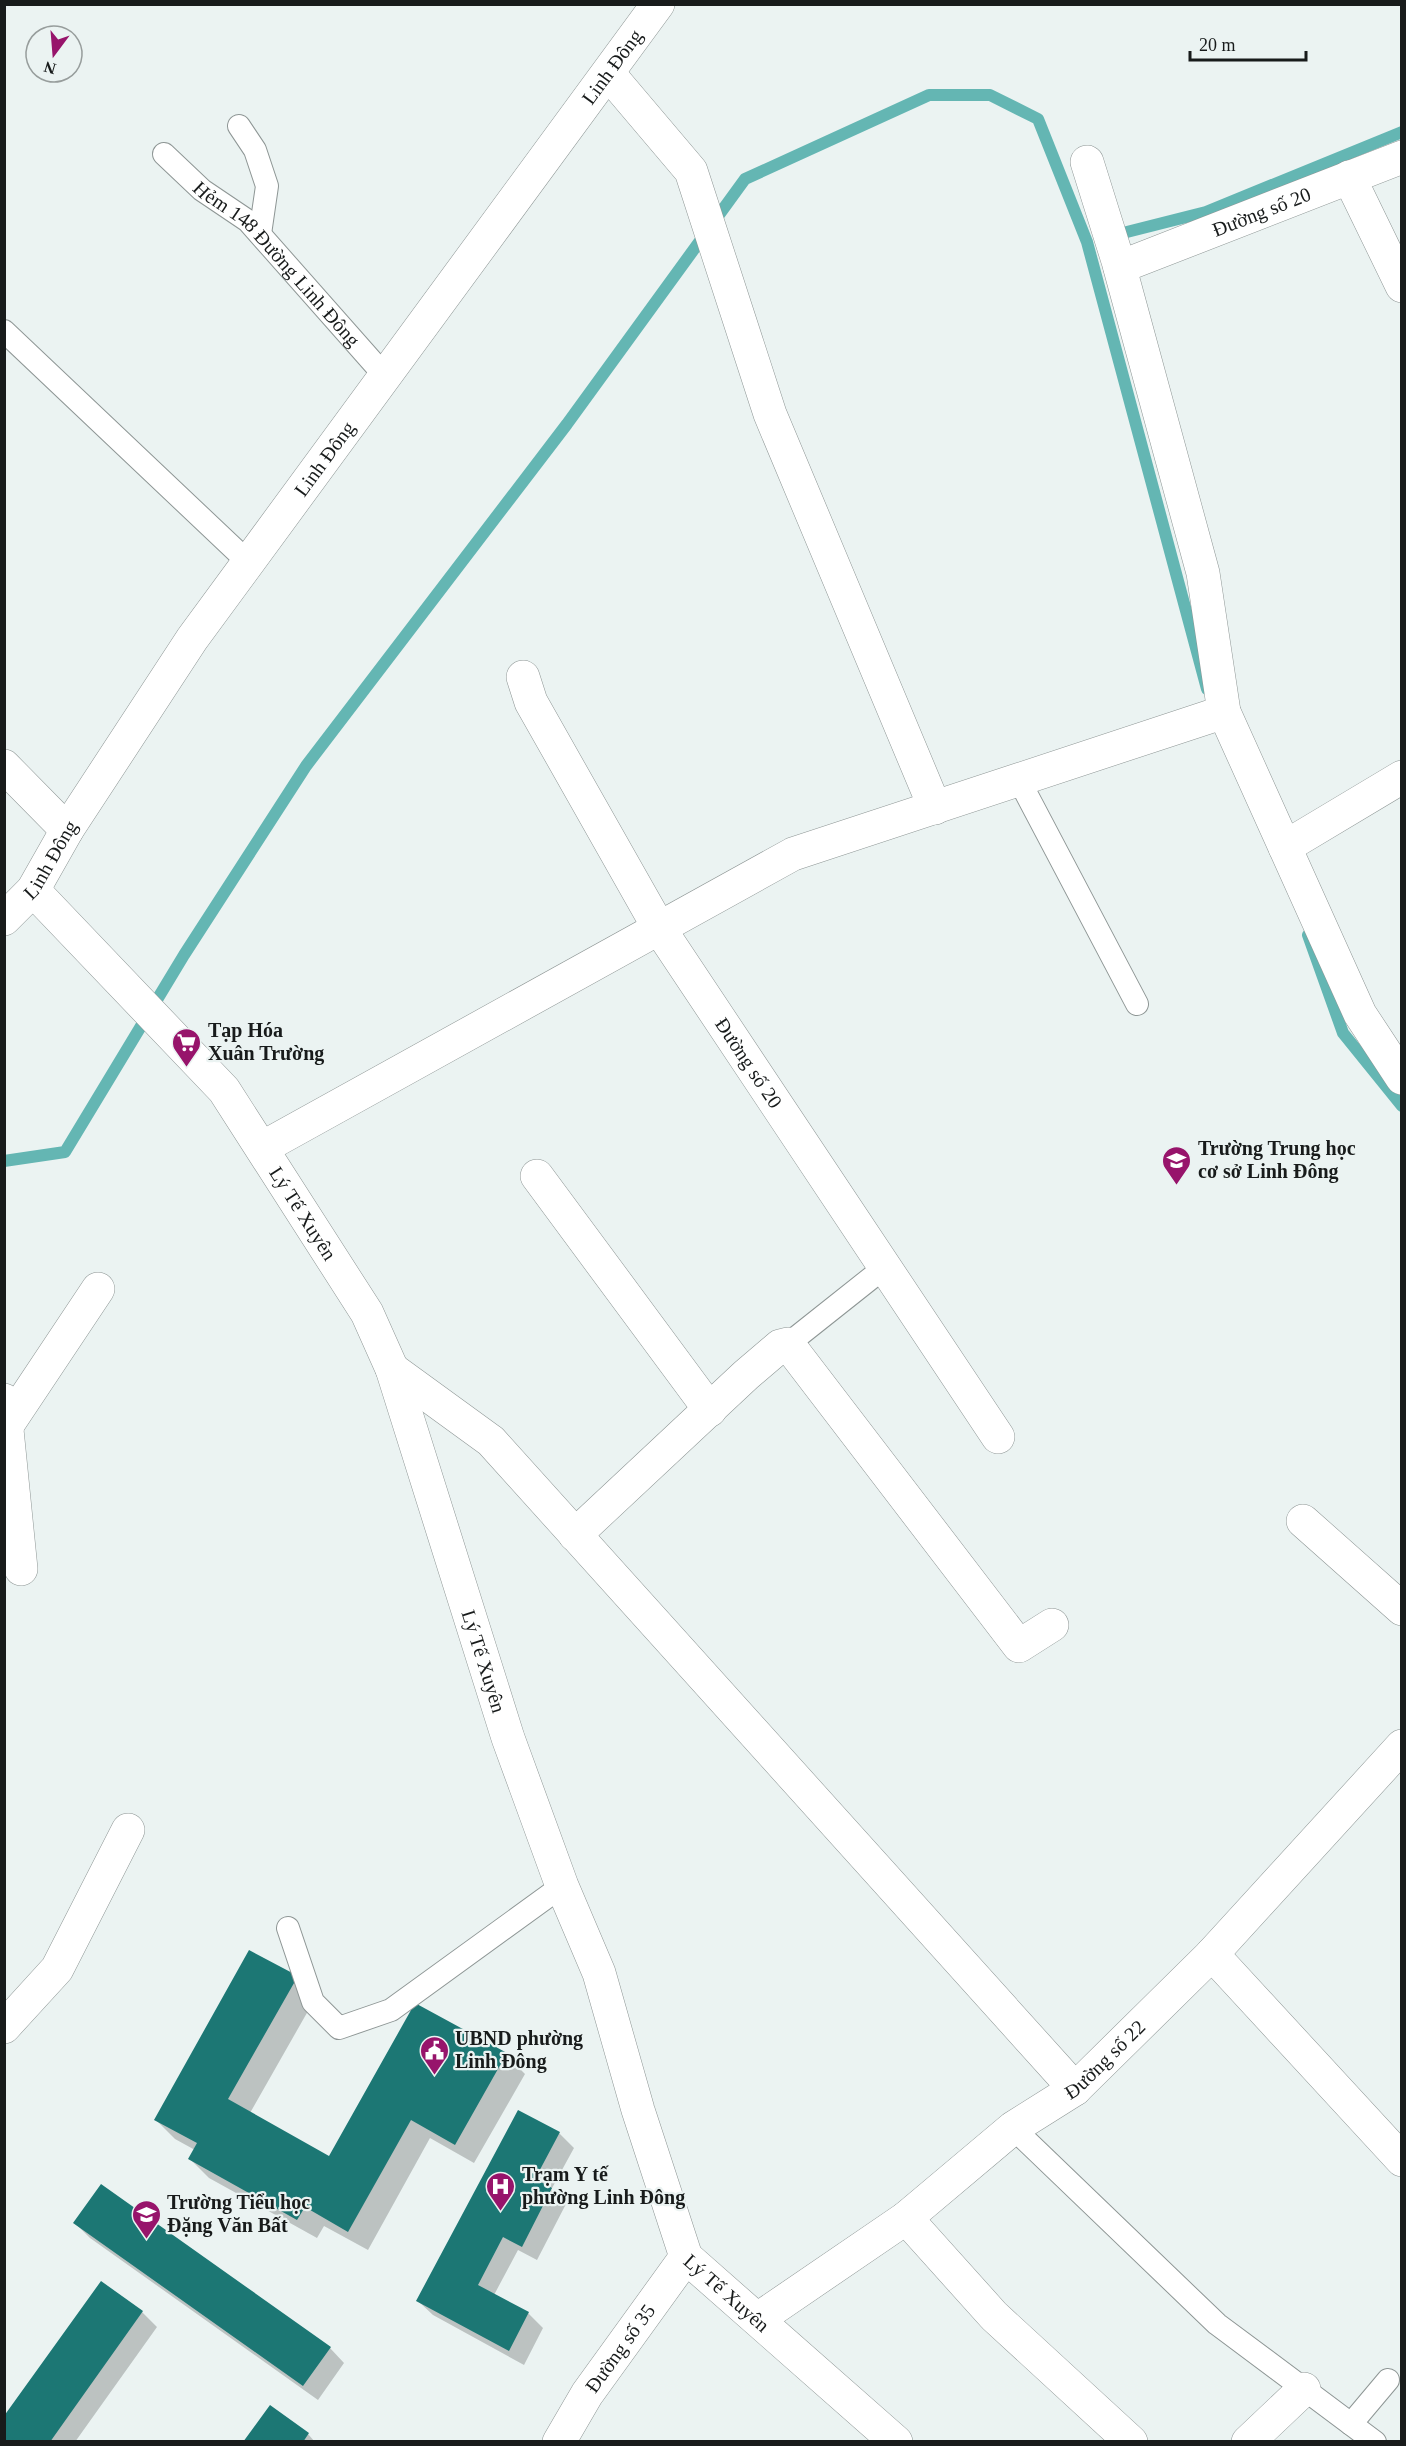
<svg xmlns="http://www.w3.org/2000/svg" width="1406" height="2446" font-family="'Times New Roman',serif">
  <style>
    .shadow { fill: #0003 }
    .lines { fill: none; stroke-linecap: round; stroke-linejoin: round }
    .stream { stroke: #64b6b3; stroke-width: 12 }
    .building { fill: #1c7774 }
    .service-casing { stroke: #8e9695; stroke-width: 24 }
    .minor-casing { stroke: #8e9695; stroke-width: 34 }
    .tertiary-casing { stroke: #8e9695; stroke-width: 34 }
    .service { stroke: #fff; stroke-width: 22 }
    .minor { stroke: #fff; stroke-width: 33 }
    .tertiary { stroke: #fff; stroke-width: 33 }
    .labels { text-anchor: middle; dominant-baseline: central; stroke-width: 4.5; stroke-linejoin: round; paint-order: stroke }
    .street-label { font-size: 20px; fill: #181b1b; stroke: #ebf3f2 }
    .poi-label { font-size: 20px; font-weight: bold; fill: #181b1b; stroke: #ebf3f2; text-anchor: start }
  </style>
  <rect width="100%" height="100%" fill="#ebf3f2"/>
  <!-- shadow -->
  <path class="shadow" d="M 250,1952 L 316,1997 L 250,2113 L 330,2158 L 506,2055 L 525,2074 L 474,2163 L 430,2138 L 368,2250 L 324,2226 L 317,2238 L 209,2178 L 189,2158 L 195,2150 L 175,2139 L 156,2120 Z
    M 559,2133 L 574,2148 L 551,2190 L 566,2204 L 537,2260 L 518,2250 L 494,2295 L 528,2313 L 543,2328 L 524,2365 L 433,2315 L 418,2301 Z
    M 75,2223 L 330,2348 L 344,2363 L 318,2400 L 90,2238 Z
    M 142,2312 L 157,2327 L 75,2442 L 4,2442 Z
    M 308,2434 L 315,2442 L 245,2442 Z"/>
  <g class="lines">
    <!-- stream -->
    <path class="stream" d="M 1111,236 L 1206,212 L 1402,132
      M 1308,935 L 1343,1033 L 1402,1106
      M 4,1161 L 65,1152 L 184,955 L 306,766 L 567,424 L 745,179 L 929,95 L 990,95 L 1038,119 L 1087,242 L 1207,689"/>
  </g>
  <!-- building -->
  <path class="building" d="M 249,1950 L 298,1976 L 228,2099 L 329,2156 L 415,2003 L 507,2053 L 455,2145 L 411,2120 L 348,2232 L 305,2207 L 297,2220 L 188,2159 L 197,2143 L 154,2120 Z
    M 518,2110 L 560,2132 L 535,2179 L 552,2188 L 522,2247 L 503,2237 L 478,2285 L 529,2312 L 509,2351 L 416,2301 Z
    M 101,2184 L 331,2347 L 303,2386 L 73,2223 Z
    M 101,2281 L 143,2311 L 50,2442 L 4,2442 L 4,2416 Z
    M 270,2405 L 309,2433 L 303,2442 L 243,2442 Z"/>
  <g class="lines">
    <defs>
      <g id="service">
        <path d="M 239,126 L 255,150 L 267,186 L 260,234"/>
        <path id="s1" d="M 164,154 L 202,190 L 248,221 L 385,376"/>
        <path d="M 4,331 L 248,562"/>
        <path d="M 1019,780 L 1137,1004"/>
        <path d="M 788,1344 L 885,1267"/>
        <path d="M 288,1928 L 313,2002 L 339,2028 L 391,2010 L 562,1886"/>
        <path d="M 1013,2128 L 1217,2324 L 1375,2442"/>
        <path d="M 1351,2424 L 1388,2380"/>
      </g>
      <g id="minor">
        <path d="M 608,73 L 691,171 L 770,414 L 935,808"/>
        <path d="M 1087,162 L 1118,261 L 1203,573 L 1224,712 L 1360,1014 L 1402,1078"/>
        <path d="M 1349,177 L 1402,286"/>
        <path id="s2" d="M 1120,267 L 1402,157"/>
        <path id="s3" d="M 523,677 L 531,702 L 659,928 L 998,1437"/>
        <path d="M 4,766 L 67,830"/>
        <path d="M 1285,847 L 1402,777"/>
        <path id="s4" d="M 33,890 L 224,1090 L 367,1313 L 392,1369 L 508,1738 L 562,1886 L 599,1973 L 638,2110 L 686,2257 L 896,2442"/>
        <path d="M 262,1148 L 793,854 L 1224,712"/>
        <path d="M 537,1176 L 710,1410"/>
        <path d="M 392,1369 L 491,1441 L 1075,2089"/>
        <path d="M 4,1400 L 21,1569"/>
        <path d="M 8,1424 L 98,1289"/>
        <path d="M 1303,1521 L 1402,1609"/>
        <path d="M 575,1535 L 746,1375 L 780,1346 L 788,1344 L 1019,1646 L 1052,1625"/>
        <path d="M 1212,1954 L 1402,2160"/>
        <path d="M 4,2027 L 57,1969 L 128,1830"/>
        <path d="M 906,2218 L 994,2316 L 1131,2442"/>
        <path id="s5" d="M 758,2319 L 906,2218 L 1013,2128 L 1075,2089 L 1212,1954 L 1402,1746"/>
        <path id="s6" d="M 559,2442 L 587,2394 L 686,2257"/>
        <path d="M 1248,2442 L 1304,2389"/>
      </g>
      <g id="tertiary">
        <path id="s7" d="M 4,919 L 33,890 L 67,830 L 192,639 L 658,4"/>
      </g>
    </defs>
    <!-- service casing -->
    <use href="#service" class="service-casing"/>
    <!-- minor casing -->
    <use href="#minor" class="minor-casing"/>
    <!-- tertiary casing -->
    <use href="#tertiary" class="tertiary-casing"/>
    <!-- service -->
    <use href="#service" class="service"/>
    <!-- minor -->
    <use href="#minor" class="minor"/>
    <!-- tertiary -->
    <use href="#tertiary" class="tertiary"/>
  </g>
  <!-- icons -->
  <defs>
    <symbol id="supermarket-pin" viewBox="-11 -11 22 30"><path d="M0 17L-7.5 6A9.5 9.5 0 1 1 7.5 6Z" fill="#97146b" stroke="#ebf3f2"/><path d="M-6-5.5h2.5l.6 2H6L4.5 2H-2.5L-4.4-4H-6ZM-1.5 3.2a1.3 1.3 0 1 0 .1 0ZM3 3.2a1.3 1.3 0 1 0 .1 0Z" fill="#fff"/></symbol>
    <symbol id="school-pin" viewBox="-11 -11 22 30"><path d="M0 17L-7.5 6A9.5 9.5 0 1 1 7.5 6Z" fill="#97146b" stroke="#ebf3f2"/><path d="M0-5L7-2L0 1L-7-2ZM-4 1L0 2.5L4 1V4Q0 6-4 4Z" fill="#fff"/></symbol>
    <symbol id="civic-pin" viewBox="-11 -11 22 30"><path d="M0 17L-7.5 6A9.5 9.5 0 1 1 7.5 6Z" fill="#97146b" stroke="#ebf3f2"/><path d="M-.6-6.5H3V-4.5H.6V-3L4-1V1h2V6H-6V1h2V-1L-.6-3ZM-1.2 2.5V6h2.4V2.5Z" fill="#fff"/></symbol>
    <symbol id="hospital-pin" viewBox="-11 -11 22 30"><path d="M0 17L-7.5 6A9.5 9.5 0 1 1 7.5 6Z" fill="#97146b" stroke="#ebf3f2"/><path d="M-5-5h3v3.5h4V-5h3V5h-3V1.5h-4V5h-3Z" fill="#fff"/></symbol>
  </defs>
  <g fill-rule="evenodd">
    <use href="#supermarket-pin" x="170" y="1026" width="33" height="45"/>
    <use href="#school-pin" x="1160" y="1144" width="33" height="45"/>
    <use href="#civic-pin" x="418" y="2034" width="33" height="45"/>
    <use href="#hospital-pin" x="484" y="2170" width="33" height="45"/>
    <use href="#school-pin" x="130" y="2198" width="33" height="45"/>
  </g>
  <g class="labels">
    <!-- street labels -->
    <g class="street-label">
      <text stroke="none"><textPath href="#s7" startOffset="1048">Linh Đông</textPath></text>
      <text stroke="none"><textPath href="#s2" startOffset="152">Đường số 20</textPath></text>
      <text stroke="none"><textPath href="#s1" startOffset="158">Hẻm 148 Đường Linh Đông</textPath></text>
      <text stroke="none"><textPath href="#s7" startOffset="562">Linh Đông</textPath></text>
      <text stroke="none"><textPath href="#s7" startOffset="76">Linh Đông</textPath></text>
      <text stroke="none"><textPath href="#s3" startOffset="448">Đường số 20</textPath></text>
      <text stroke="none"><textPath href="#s4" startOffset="423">Lý Tế Xuyên</textPath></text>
      <text stroke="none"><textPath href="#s4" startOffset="909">Lý Tế Xuyên</textPath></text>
      <text stroke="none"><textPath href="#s5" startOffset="434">Đường số 22</textPath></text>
      <text stroke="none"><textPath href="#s4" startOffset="1593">Lý Tế Xuyên</textPath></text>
      <text stroke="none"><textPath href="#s6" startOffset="112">Đường số 35</textPath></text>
    </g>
    <!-- poi labels -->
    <g class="poi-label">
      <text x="208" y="1030">Tạp Hóa<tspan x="208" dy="23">Xuân Trường</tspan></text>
      <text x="1198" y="1148">Trường Trung học<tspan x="1198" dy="23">cơ sở Linh Đông</tspan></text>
      <text x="455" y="2038">UBND phường<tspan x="455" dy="23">Linh Đông</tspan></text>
      <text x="522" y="2174">Trạm Y tế<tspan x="522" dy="23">phường Linh Đông</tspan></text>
      <text x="167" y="2202">Trường Tiểu học<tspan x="167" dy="23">Đặng Văn Bất</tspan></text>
    </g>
  </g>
  <!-- border -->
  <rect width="1406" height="2446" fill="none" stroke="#181b1b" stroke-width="12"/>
  <!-- north arrow -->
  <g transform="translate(54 54) rotate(196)"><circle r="28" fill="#ebf3f2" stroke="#979d9c" stroke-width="1.5"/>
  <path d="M0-4.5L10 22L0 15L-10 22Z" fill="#97146b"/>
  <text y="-9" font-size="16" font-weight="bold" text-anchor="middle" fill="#181b1b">N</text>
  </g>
  <!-- scale -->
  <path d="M1190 51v9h116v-9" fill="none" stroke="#181b1b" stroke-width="3"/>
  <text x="1199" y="51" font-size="18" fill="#181b1b" stroke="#ebf3f2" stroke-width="4.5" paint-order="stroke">20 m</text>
</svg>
